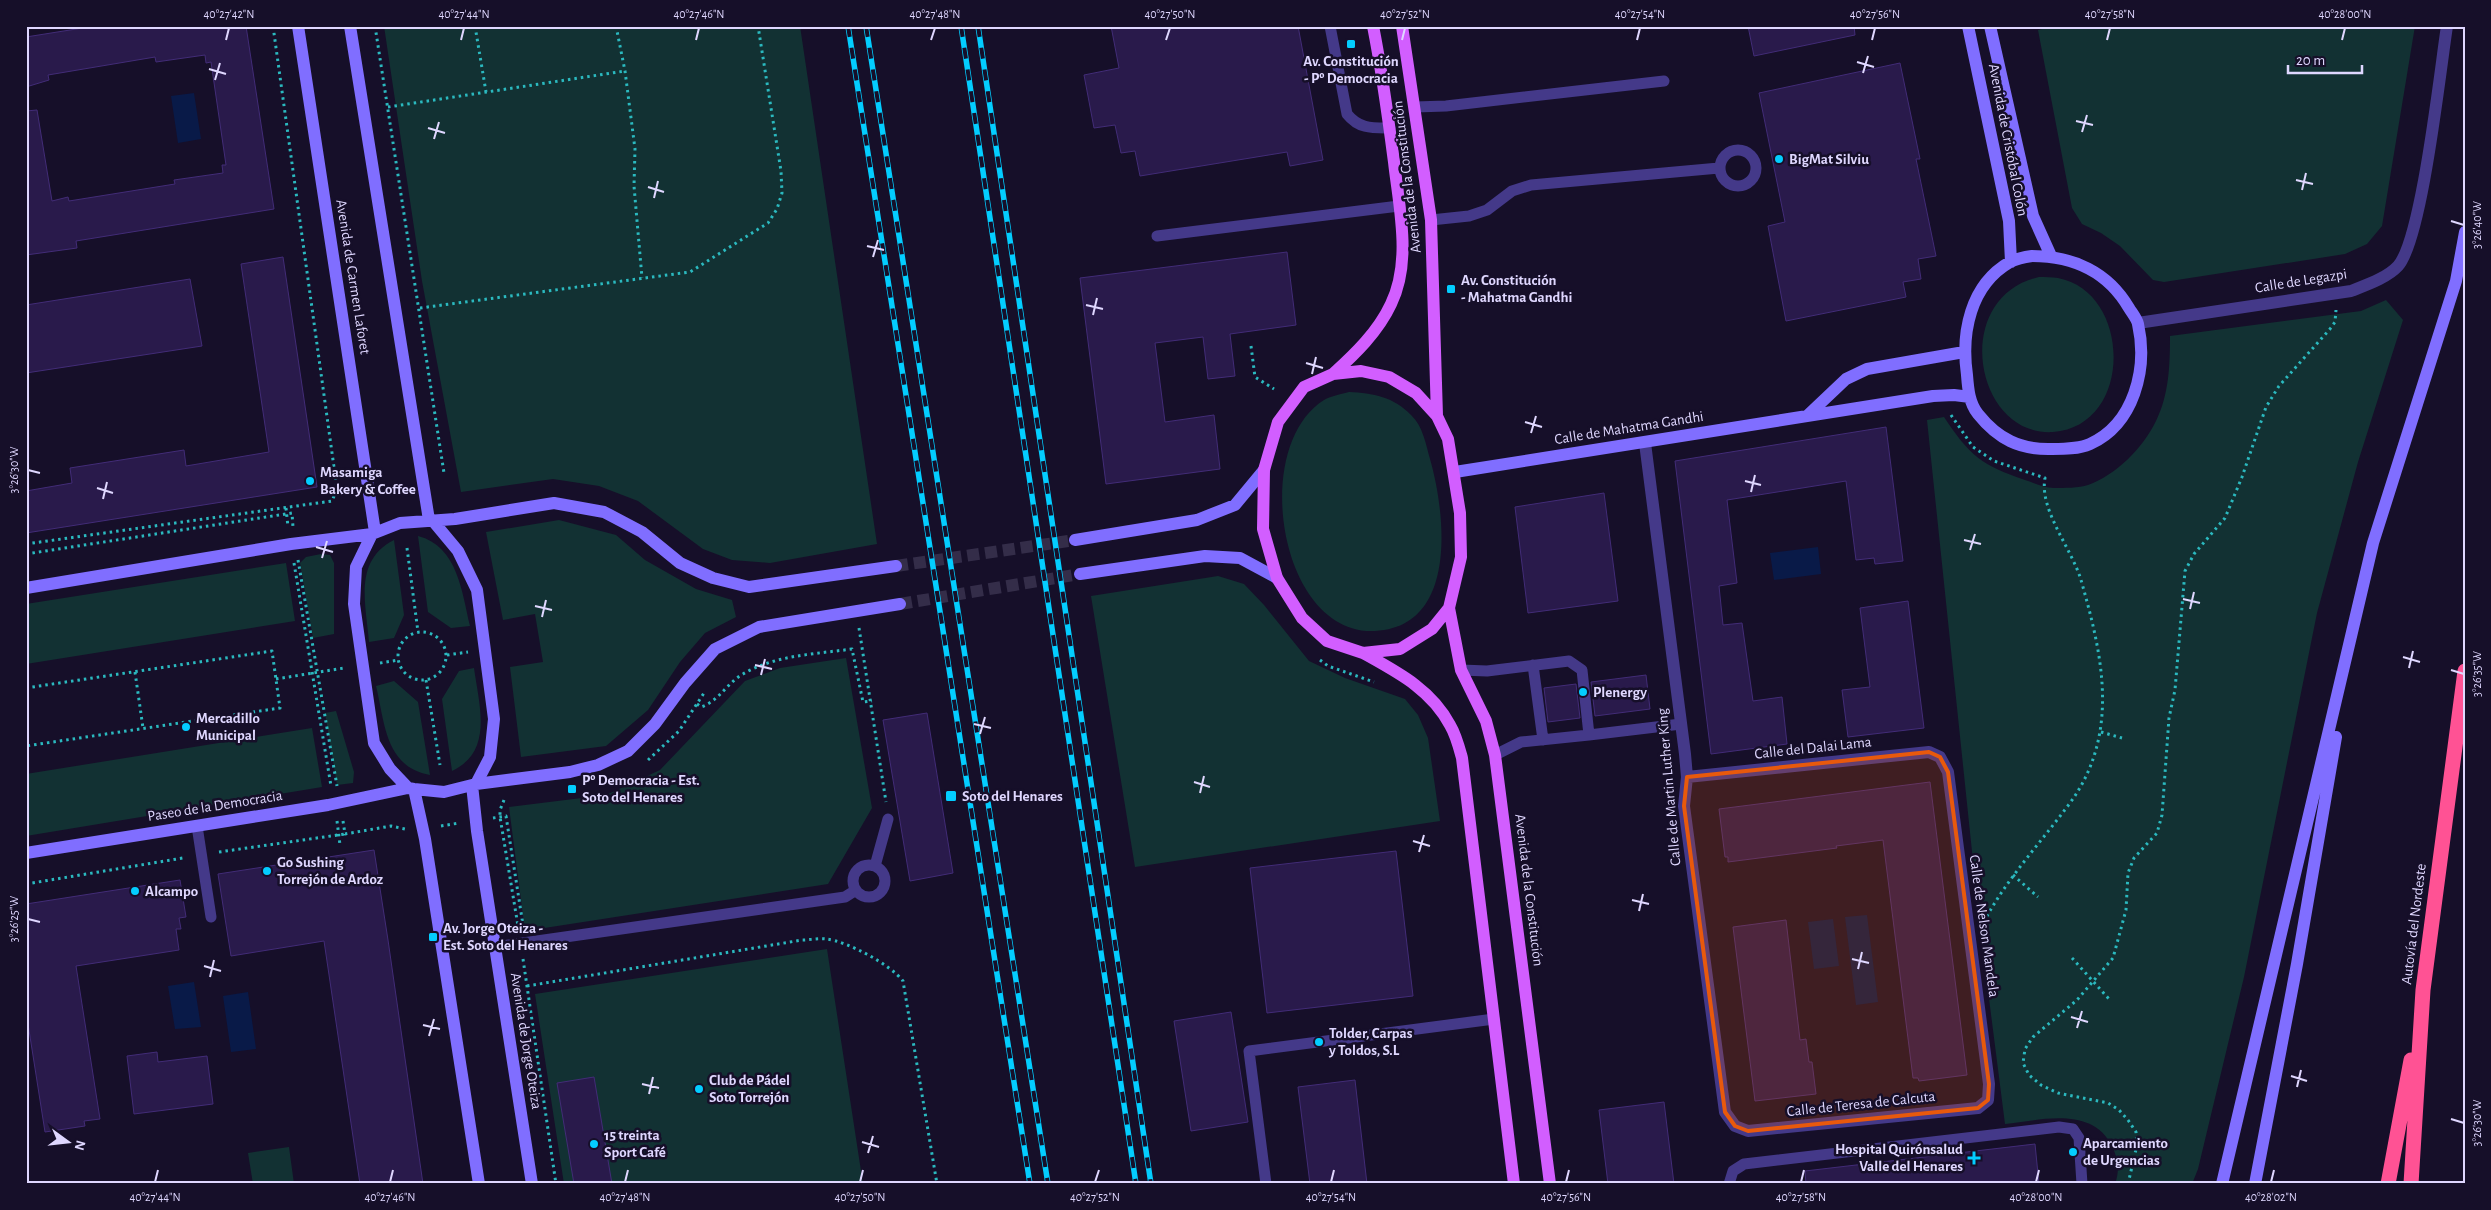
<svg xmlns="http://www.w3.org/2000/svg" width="2491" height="1210" font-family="'Alegreya Sans',sans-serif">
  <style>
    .green { fill: #123133 }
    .water { fill: #091a48 }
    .building { fill: #291a4b; stroke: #422c77 }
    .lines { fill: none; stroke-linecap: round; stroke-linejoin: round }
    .secondary-tunnel { stroke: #342d49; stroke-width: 12; stroke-dasharray: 12 6; stroke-linecap: butt }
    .path { stroke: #2bb9bf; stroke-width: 3; stroke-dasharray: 2.5 4; stroke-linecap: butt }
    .lane { stroke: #443989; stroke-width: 11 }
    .street { stroke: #443989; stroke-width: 12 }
    .secondary { stroke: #806eff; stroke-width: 12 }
    .primary { stroke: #d25eff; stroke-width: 12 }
    .highway { stroke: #ff5294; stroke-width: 15 }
    .rail-casing { stroke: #03cdff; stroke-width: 5.5 }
    .rail { stroke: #160f29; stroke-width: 4; stroke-dasharray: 11; stroke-linecap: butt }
    .marked { fill: #e8590c; fill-opacity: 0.2; stroke: #e8590c; stroke-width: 4; stroke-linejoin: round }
    .ticks { fill: none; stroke: #dfd7ff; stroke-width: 2 }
    .poi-dot { fill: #03cdff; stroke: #160f29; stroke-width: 2 }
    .labels { text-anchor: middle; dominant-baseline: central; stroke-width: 5; stroke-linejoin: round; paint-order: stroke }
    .poi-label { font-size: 15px; font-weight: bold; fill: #dfd7ff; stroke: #160f29; text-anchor: start }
    .street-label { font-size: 15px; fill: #dfd7ff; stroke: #160f29 }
    .neatline { fill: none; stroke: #dfd7ff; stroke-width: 2 }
    .ticks-label { font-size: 12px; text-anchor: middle; fill: #dfd7ff }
  </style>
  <rect width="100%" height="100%" fill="#160f29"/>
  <!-- green -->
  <path class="green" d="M 384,26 L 800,26 L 877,544 L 770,563 L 732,560 L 703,549 L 638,501 L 599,486 L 553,479 L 461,492 L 422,281 Z
    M 2056,26 L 2415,26 L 2382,226 L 2367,244 L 2345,254 L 2164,282 L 2153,280 L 2120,246 L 2101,233 L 2082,224 L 2072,208 L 2038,30 Z
    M 2039,277 C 2045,277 2052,277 2058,278 C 2132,292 2134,426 2053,432 C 1974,437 1950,297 2039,277 Z
    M 2386,300 L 2403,320 L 2358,462 L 2317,613 L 2244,977 L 2198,1169 L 2192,1184 L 2115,1184 C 2120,1170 2118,1159 2112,1146 C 2092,1106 2041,1120 2005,1124 L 1980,928 L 1927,420 L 1944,417 C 1970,456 1981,465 2025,480 C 2035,483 2044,488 2054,488 C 2064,488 2079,488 2088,485 C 2116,475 2143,448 2156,421 C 2169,395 2170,365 2170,336 L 2361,311 Z
    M 1349,392 C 1373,393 1394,397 1411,415 C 1423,426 1426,445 1430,459 C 1446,515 1458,627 1375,631 C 1280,636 1249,447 1324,400 C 1331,396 1342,394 1349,392 Z
    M 559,520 L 616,535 L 645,560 L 696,589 L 732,600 L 736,617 L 705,633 L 680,662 L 648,710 L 606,746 L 521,757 L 510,667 L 543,662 L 535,614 L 503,620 L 486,532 Z
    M 418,536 C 458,546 462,593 470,626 L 451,628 L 428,612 Z
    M 394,540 L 404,615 L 394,638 L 369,642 C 366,604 353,561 394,540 Z
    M 321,554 L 330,555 L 334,563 L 334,634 L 313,638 L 300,563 L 306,557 Z
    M 286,563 L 295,621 L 26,664 L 26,604 Z
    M 1218,576 L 1244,584 L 1264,605 L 1309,661 L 1345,678 L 1405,699 L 1418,715 L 1428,738 L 1440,821 L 1135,867 L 1091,596 Z
    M 846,658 L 872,808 L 828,884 L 525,931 L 509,807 L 606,795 L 660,770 L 745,681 L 780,668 Z
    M 474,668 C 479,705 494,751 452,771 L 442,699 L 459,671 Z
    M 394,681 L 418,702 L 430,775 C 385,767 385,723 376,686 Z
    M 336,711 L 354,772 L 353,783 L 337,785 L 325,713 Z
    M 312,728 L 322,787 L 26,836 L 26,774 Z
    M 827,949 L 863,1184 L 564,1184 L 535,994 Z
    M 289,1147 L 294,1184 L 253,1184 L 248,1153 Z"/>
  <!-- water -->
  <path class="water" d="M 194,93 L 201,139 L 178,143 L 171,96 Z
    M 1818,547 L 1821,574 L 1774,580 L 1770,553 Z
    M 1867,915 L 1878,1002 L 1856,1005 L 1845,917 Z
    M 1833,919 L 1839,966 L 1814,969 L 1808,922 Z
    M 194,982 L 201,1027 L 175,1029 L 168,986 Z
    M 248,992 L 256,1049 L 231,1052 L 223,996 Z"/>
  <!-- building -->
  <path class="building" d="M 95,26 L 246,26 L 274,209 L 76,241 L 77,248 L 26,255 L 26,111 L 37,110 L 52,201 L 68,197 L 69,201 L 175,184 L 174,180 L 223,173 L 222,165 L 226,165 L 211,62 L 206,63 L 205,55 L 156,62 L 155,57 L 48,75 L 49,80 L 26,87 L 26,37 Z
    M 1111,26 L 1298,26 L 1323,160 L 1290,166 L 1287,152 L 1140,176 L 1135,151 L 1121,153 L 1115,125 L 1094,128 L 1084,75 L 1119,68 Z
    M 1748,26 L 1854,26 L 1855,35 L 1754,56 Z
    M 1900,63 L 1920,159 L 1916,159 L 1936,256 L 1918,259 L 1921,279 L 1903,282 L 1906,297 L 1786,321 L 1768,226 L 1785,222 L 1759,93 Z
    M 1287,252 L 1296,325 L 1230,334 L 1235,376 L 1208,379 L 1203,337 L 1155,343 L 1165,422 L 1214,415 L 1220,469 L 1106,484 L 1080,278 Z
    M 283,257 L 317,487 L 26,533 L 26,491 L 72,483 L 70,468 L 184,450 L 186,466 L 269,452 L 241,264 Z
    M 190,279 L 202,346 L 26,373 L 26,305 Z
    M 1886,427 L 1903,561 L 1875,564 L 1874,558 L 1856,560 L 1846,481 L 1727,500 L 1737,583 L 1719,586 L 1723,625 L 1742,623 L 1753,701 L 1782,697 L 1787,744 L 1711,754 L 1675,461 Z
    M 1604,493 L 1618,601 L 1528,613 L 1515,507 Z
    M 1908,601 L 1924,728 L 1848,737 L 1842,690 L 1870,687 L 1860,608 Z
    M 1646,675 L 1650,709 L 1595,716 L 1591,682 Z
    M 1576,684 L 1580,718 L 1548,722 L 1544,688 Z
    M 927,713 L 953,873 L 910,881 L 883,720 Z
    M 1930,782 L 1967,1075 L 1919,1081 L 1918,1078 L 1913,1078 L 1883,840 L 1836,846 L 1837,848 L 1728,862 L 1728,857 L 1725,857 L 1719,809 Z
    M 374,850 L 388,940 L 423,1184 L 360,1184 L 324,941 L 231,956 L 218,874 Z
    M 1396,851 L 1413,996 L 1267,1013 L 1250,868 Z
    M 180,880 L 186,917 L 179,918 L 181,929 L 176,929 L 179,950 L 76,966 L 100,1119 L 84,1121 L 85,1126 L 45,1132 L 26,1011 L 26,904 Z
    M 1786,920 L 1800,1040 L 1806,1039 L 1809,1062 L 1812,1062 L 1816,1094 L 1755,1101 L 1733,927 Z
    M 1231,1012 L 1248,1122 L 1191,1131 L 1174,1021 Z
    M 157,1052 L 158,1062 L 207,1056 L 213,1104 L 134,1114 L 127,1056 Z
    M 594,1077 L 612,1184 L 574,1184 L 557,1083 Z
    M 1355,1080 L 1367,1184 L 1310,1184 L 1298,1087 Z
    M 1664,1102 L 1674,1184 L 1608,1184 L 1599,1110 Z
    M 2035,1144 L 2039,1184 L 1806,1184 L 1805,1171 Z"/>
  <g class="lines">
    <!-- secondary-tunnel -->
    <path class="secondary-tunnel" d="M 896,566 L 1075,540
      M 900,604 L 1080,574"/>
    <!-- path -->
    <path class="path" d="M 375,26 L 444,473
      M 475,26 L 486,92
      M 616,26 L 625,71 L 635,149 L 634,186 L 642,278
      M 388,107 L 625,71
      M 420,308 L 690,272 L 768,223 L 777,209 L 782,193 L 781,171 L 758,26
      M 1251,346 L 1255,377 L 1274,389
      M 1951,415 L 1973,447 L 1994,461 L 2045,478 C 2039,510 2072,549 2081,580 C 2103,657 2120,734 2070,803 C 2042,841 2010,875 1987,916
      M 286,508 L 288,527
      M 26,544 L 332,501 L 337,489 L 273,26
      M 407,548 L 418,632
      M 26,554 L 292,513 L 293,527
      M 298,560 L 337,786
      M 294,563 L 331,786
      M 859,628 L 886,802
      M398 656a24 24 0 1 1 48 0a24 24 0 1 1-48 0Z
      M 447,655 L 468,652
      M 1320,660 L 1328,666 L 1374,682
      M 380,663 L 399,660
      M 135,672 L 143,728
      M 276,679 L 344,668
      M 426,680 L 440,765
      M 26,688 L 272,651 L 280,708 L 26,746
      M 697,704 L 701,707 C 719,701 727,683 743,674 C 775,655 816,654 852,649 L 863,702 L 872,701
      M 2101,732 L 2122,738
      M 648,760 L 679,731 L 704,693
      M 504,800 L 500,810 L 500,817 L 518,926
      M 493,818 L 506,816 L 523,925
      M 337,821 L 340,845
      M 343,821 L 345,834 L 391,826 L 405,829
      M 441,826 L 459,823
      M 219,852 L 345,834
      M 2013,875 L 2038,897
      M 26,884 L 183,858
      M 2072,958 L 2109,999
      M 523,959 L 556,1184
      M 527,986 L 802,940 C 810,940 818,938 826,939 C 847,941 891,965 903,981 L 937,1184
      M 2128,1184 L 2137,1145 L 2136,1132 L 2128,1120 L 2119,1110 L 2108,1103 L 2058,1093 L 2041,1085 L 2029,1075 L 2023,1063 L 2025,1049 L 2033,1037 L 2077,1000 L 2113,958 L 2126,910 L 2128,873 L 2134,858 L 2157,833 L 2162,815 L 2169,718 L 2175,690 L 2185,571 L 2194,554 L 2225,518 L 2242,477 L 2266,407 L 2279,386 L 2330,329 L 2335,322 L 2336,310"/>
    <!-- lane -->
    <path class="lane" d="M 1330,26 L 1347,114 C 1359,129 1372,128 1390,128
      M 1415,107 L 1446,106 L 1664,81
      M1720 168a18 18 0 1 1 36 0a18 18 0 1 1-36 0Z
      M 1431,220 L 1469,216 L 1487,210 L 1512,191 L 1531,185 L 1719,168
      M 1157,236 L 1399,206
      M 1533,665 L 1543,740
      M 1461,670 L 1487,671 L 1569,661 L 1582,670 L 1589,735 L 1521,742 L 1495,755
      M 1589,735 L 1681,724
      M 197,826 L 211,917
      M853 881a16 16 0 1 1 32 0a16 16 0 1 1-32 0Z
      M 875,866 L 888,819
      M 495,947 L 845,897 L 856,890
      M 1266,1184 L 1249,1051 L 1494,1019
      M 1729,1184 L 1733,1171 L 1744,1164 L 2059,1127 L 2073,1129 L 2079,1138 L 2082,1184"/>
    <!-- street -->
    <path class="street" d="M 2138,323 L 2351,291 C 2366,285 2387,278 2398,266 C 2422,239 2440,71 2447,26
      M 1645,443 L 1685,754 L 1687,777 L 1684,806 L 1725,1112 L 1735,1126 L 1748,1131 L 1978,1108 L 1988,1100 L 1989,1084 L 1948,772 L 1940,757 L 1929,752 L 1687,777"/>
    <!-- secondary -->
    <path class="secondary" d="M 298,26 L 375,532
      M 350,26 L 429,520
      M 1968,26 L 2009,221 L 2011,262
      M 1990,26 L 2033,216 L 2051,256
      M 2032,256 C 2073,256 2108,272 2129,308 C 2132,313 2137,319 2138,324 C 2148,369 2134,424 2090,444 C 2079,449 2064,449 2052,449 C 2020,450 1998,439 1978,414 C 1969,403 1968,388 1967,375 C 1961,333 1970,285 2010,262 C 2016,259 2025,257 2032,256 Z
      M 1808,415 L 1846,379 L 1867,369 L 1964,352
      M 1455,472 L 1933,396 L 1954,395 L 1970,397
      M 433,521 L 458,551 L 477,590 L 494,719 L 490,757 L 476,784
      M 372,534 L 356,567 L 354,604 L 374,743 L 390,769 L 408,788 L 414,789 L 444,792 L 476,784 L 570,772 L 598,765 L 628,751 L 655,724 L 685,683 L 715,649 L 759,627 L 900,604
      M 1075,540 L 1197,520 L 1235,505 L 1264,470
      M 1080,574 L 1205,556 L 1240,558 L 1277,578
      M 26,588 L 291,544 L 372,534 L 400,523 L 455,519 L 554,503 L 604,512 L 642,532 L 680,563 L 713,578 L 749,587 L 896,566
      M 472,785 L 477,831 L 532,1184
      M 414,789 L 425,839 L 479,1184
      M 26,853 L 328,805 L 408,788
      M 2222,1184 L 2373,543 L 2456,281 L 2465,232
      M 2255,1184 L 2297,964 L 2336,737"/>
    <!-- primary -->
    <path class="primary" d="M 1402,26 L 1431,220 L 1437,416
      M 1361,371 L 1389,377 L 1416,393 L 1437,416 L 1448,439 L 1460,513 L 1461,557 L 1449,608 L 1432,629 L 1400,649 L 1363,653 L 1327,641 L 1302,618 L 1277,578 L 1263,529 L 1264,470 L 1278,422 L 1304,387 L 1333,374 Z
      M 1333,374 C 1355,354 1378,332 1391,304 C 1412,261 1399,207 1394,162 C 1388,116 1382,71 1373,26
      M 1449,608 L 1461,670 L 1486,721 L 1495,755 L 1550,1184
      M 1363,653 C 1397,672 1431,689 1450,725 C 1456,735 1459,747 1462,758 L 1514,1184"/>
    <!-- highway -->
    <path class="highway" d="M 2388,1184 L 2411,1060
      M 2411,1184 L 2423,990 L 2465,671"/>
    <defs>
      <path id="rail" d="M 848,26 L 1030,1184
        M 866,26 L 1048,1184
        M 961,26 L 1136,1184
        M 978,26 L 1151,1184"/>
    </defs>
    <!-- rail casing -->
    <use href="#rail" class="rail-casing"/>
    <!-- rail -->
    <use href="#rail" class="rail"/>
  </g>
  <!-- marked area -->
  <path class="marked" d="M 1929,752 L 1940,757 L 1948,772 L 1989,1084 L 1988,1100 L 1978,1108 L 1748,1131 L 1735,1126 L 1725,1112 L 1684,806 L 1687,777 Z"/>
  <!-- ticks -->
  <path class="ticks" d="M 226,40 L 229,28M 461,40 L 464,28M 696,40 L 699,28M 931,40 L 935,28M 1166,40 L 1170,28M 1402,40 L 1405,28M 1637,40 L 1640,28M 1872,40 L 1875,28M 2107,40 L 2110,28M 2342,40 L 2345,28M 1857,62 L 1874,67M 209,69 L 226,74M 1863,73 L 1868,56M 215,80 L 220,63M 2076,121 L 2093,125M 428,128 L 445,133M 2082,132 L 2087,115M 434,139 L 439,122M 2296,180 L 2313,184M 648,187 L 664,192M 2302,190 L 2306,173M 654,198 L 658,181M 2451,221 L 2464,225M 867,246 L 884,250M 873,257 L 878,240M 1086,305 L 1103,309M 1093,315 L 1097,298M 1306,363 L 1323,368M 1312,374 L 1316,357M 1525,422 L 1542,427M 1531,433 L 1536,416M 28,470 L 40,473M 1745,481 L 1761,485M 97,488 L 113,493M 1751,492 L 1755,475M 103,499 L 107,482M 1964,540 L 1981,544M 316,547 L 333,552M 1970,550 L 1975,534M 322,558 L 327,541M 2183,599 L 2200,603M 535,606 L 552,610M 2190,609 L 2194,592M 542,617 L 546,600M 2403,657 L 2420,662M 755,665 L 772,669M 2409,668 L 2413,651M 2451,670 L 2464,674M 761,675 L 765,659M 974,724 L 991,728M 980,734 L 985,717M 1194,782 L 1210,787M 1200,793 L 1204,776M 1413,841 L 1430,846M 1419,852 L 1424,835M 1632,900 L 1649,904M 1639,911 L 1643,894M 28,919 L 40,922M 1852,959 L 1869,963M 204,966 L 221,971M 1858,969 L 1862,952M 210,977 L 214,960M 2071,1017 L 2088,1022M 423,1025 L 440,1029M 2077,1028 L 2082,1011M 429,1036 L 434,1019M 2291,1076 L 2307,1081M 642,1084 L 659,1088M 2297,1087 L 2301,1070M 649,1094 L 653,1077M 2451,1119 L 2464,1123M 862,1142 L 879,1147M 868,1153 L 873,1136M 155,1182 L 158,1170M 390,1182 L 393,1170M 625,1182 L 628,1170M 860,1182 L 863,1170M 1095,1182 L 1099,1170M 1331,1182 L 1334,1170M 1566,1182 L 1569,1170M 1801,1182 L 1804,1170M 2036,1182 L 2039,1170M 2271,1182 L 2274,1170"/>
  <!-- markers -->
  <g class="poi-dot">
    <rect x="1346" y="39" width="10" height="10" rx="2.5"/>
    <circle cx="1779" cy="159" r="5"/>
    <rect x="1446" y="284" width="10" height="10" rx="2.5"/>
    <circle cx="310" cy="481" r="5"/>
    <circle cx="1583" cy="692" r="5"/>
    <circle cx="186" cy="727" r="5"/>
    <rect x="567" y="784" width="10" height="10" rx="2.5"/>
    <rect x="945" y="790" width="12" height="12" rx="2.5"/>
    <circle cx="267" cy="871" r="5"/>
    <circle cx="135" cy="891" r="5"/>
    <rect x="428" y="932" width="10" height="10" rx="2.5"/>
    <circle cx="1319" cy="1042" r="5"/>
    <circle cx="699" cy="1089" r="5"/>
    <circle cx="594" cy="1144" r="5"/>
    <circle cx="2073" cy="1152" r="5"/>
    <path d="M1971.5 1150.5h5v5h5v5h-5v5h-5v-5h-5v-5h5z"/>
  </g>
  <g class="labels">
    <!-- poi labels -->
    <g class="poi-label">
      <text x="1351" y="61" text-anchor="middle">Av. Constitución<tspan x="1351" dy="17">- Pº Democracia</tspan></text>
      <text x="1789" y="159">BigMat Silviu</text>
      <text x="1461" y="280">Av. Constitución<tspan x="1461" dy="17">- Mahatma Gandhi</tspan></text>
      <text x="320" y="472">Masamiga<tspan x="320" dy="17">Bakery &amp; Coffee</tspan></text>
      <text x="1593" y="692">Plenergy</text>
      <text x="196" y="718">Mercadillo<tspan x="196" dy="17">Municipal</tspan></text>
      <text x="582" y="780">Pº Democracia - Est.<tspan x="582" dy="17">Soto del Henares</tspan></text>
      <text x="962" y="796">Soto del Henares</text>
      <text x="277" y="862">Go Sushing<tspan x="277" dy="17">Torrejón de Ardoz</tspan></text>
      <text x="145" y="891">Alcampo</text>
      <text x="443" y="928">Av. Jorge Oteiza -<tspan x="443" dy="17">Est. Soto del Henares</tspan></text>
      <text x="1329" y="1033">Tolder, Carpas<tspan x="1329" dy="17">y Toldos, S.L</tspan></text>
      <text x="709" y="1080">Club de Pádel<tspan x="709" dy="17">Soto Torrejón</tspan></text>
      <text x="604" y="1135">15 treinta<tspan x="604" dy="17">Sport Café</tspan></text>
      <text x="2083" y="1143">Aparcamiento<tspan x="2083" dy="17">de Urgencias</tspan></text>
      <text x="1963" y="1149" text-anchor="end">Hospital Quirónsalud<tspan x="1963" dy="17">Valle del Henares</tspan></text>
    </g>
    <!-- street labels -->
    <g class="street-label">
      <text transform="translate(2008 140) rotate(79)">Avenida de Cristóbal Colón</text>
      <text transform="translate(1407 177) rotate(-97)">Avenida de la Constitución</text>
      <text transform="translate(353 277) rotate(81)">Avenida de Carmen Laforet</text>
      <text transform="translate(2301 281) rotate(-9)">Calle de Legazpi</text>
      <text transform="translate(1629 428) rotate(-9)">Calle de Mahatma Gandhi</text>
      <text transform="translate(1813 748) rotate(-6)">Calle del Dalai Lama</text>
      <text transform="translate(1669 787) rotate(-95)">Calle de Martin Luther King</text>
      <text transform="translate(215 806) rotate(-9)">Paseo de la Democracia</text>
      <text transform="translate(1529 890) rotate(83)">Avenida de la Constitución</text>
      <text transform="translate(2414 924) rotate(-83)">Autovía del Nordeste</text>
      <text transform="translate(1984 926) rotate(82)">Calle de Nelson Mandela</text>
      <text transform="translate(526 1041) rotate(81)">Avenida de Jorge Oteiza</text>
      <text transform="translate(1861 1104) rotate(-6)">Calle de Teresa de Calcuta</text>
    </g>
  </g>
  <!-- border -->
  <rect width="2491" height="1210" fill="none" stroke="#160f29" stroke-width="55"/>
  <!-- north arrow -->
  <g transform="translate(68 1142) rotate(105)" stroke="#160f29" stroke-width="4" paint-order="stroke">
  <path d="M0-4L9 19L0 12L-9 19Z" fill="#dfd7ff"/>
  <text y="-8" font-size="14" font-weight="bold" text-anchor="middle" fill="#dfd7ff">N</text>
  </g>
  <!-- scale -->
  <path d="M2288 65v8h74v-8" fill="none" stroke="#dfd7ff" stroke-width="2.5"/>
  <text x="2296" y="65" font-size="15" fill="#dfd7ff" stroke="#160f29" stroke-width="4" paint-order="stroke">20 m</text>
  <rect x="28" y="28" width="2436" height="1154" class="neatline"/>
  <g class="ticks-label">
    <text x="229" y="18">40°27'42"N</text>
    <text x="464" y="18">40°27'44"N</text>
    <text x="699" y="18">40°27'46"N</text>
    <text x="935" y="18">40°27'48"N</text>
    <text x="1170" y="18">40°27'50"N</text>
    <text x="1405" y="18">40°27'52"N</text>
    <text x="1640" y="18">40°27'54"N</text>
    <text x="1875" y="18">40°27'56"N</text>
    <text x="2110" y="18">40°27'58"N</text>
    <text x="2345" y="18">40°28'00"N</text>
    <text transform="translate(2477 225) rotate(-90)" y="4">3°26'40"W</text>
    <text transform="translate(14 470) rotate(-90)" y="4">3°26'30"W</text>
    <text transform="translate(2477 674) rotate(-90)" y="4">3°26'35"W</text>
    <text transform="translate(14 919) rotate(-90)" y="4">3°26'25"W</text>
    <text transform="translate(2477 1123) rotate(-90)" y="4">3°26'30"W</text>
    <text x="155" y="1201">40°27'44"N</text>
    <text x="390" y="1201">40°27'46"N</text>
    <text x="625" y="1201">40°27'48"N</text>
    <text x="860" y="1201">40°27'50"N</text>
    <text x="1095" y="1201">40°27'52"N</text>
    <text x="1331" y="1201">40°27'54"N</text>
    <text x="1566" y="1201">40°27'56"N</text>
    <text x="1801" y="1201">40°27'58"N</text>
    <text x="2036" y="1201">40°28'00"N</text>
    <text x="2271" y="1201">40°28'02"N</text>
  </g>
</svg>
